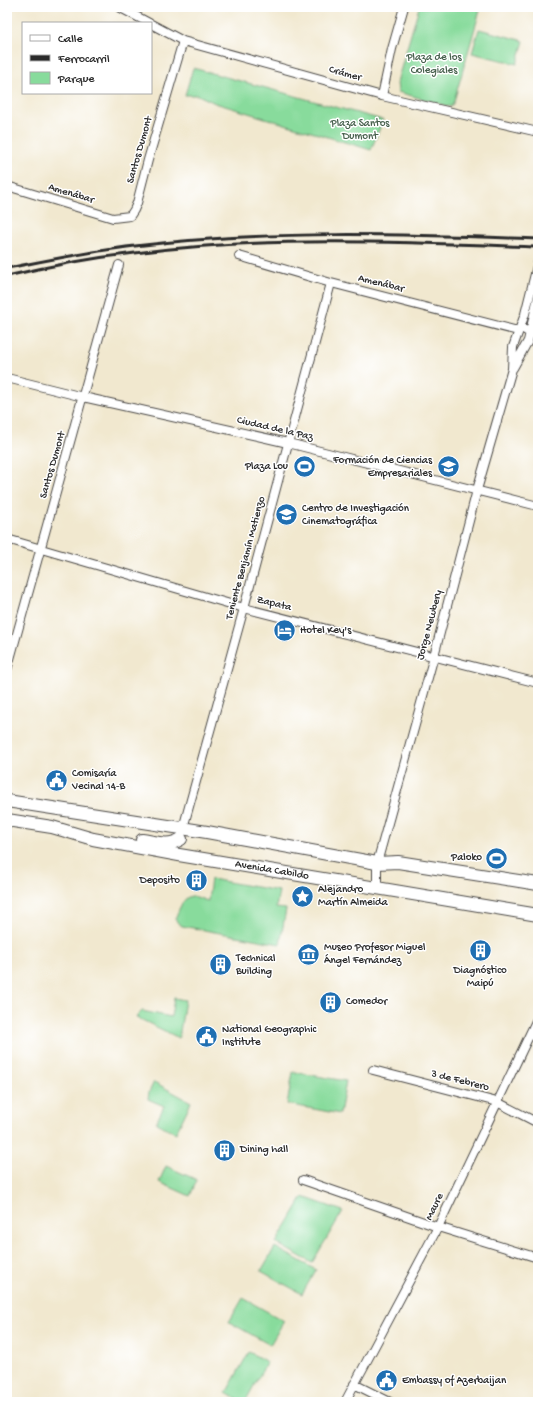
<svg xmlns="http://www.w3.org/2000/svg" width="545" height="1409" font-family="'Gochi Hand',sans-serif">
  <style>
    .green { fill: #88db9c; stroke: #5a8364 }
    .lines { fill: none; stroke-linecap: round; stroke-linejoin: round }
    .minor-casing { stroke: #494744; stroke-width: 10 }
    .secondary-casing { stroke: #494744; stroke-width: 14 }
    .minor { stroke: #fff; stroke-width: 8 }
    .secondary { stroke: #fff; stroke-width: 12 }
    .rail { stroke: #2b2b2b; stroke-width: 3 }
    .labels { text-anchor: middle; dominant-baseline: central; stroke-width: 3; stroke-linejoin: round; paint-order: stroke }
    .park-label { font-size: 11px; fill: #47604d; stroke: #fff }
    .street-label { font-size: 11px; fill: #2b2b2b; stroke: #fff }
    .poi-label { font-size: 11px; fill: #2b2b2b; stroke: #fff; text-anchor: start }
  </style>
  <rect width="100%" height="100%" fill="#fff"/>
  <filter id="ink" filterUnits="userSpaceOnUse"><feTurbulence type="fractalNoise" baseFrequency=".025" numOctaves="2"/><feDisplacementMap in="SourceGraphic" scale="8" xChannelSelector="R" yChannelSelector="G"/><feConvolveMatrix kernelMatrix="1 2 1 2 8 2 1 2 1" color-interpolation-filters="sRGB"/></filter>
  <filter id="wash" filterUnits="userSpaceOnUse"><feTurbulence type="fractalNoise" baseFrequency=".012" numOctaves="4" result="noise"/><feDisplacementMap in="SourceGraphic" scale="16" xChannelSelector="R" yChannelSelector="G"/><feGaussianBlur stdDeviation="0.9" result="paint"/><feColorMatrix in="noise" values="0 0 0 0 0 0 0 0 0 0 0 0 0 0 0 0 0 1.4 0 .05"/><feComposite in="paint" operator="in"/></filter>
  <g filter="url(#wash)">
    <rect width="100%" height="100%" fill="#f1e8cf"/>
    <!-- green -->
    <path class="green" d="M 419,7 L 481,7 L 454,101 L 451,107 L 398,92 L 397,82 Z
      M 479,29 L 524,41 L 517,64 L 472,53 Z
      M 193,68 L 383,120 L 371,150 L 215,103 L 198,95 L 185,95 Z
      M 211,879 L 279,891 L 276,908 L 286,909 L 280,944 L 182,926 L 177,922 L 175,919 C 178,912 183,896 192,896 C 196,896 203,900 208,901 Z
      M 174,998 L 185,1000 L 179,1038 L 136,1017 L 142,1011 L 171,1017 Z
      M 293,1072 L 346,1081 L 340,1114 L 287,1104 Z
      M 154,1082 L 191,1102 L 176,1133 L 156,1123 L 164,1106 L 148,1099 L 149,1092 Z
      M 166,1166 L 197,1180 L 190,1196 L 159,1182 Z
      M 303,1197 L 343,1211 L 312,1263 L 276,1243 Z
      M 275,1247 L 316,1270 L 302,1294 L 261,1271 Z
      M 243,1298 L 284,1321 L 270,1345 L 229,1322 Z
      M 249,1352 L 267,1362 L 245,1402 L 242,1402 L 226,1393 Z"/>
  </g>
  <g filter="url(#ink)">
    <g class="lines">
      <defs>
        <path id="minor" d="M 119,7 L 149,23
          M 151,24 L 183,41 L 382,96 L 538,132
          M 382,96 L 392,49 L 404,7
          M 7,186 L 113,218 L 130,216 L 134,210 L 137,203 L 148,160 L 183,41
          M 239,256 L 331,283 L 518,331
          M 525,330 L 530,333 L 538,335
          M 513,368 L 528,341 L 538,297
          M 7,378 L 83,397 L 288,443 L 538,506
          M 7,539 L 244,608 L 538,683
          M 7,670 L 119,265
          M 182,832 L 244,608 L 331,283
          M 377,888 L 377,863 L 434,656 L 477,490 L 512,369 L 513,347 L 525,314 L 538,262
          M 373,1070 L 497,1102 L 538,1123
          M 303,1180 L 438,1227 L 538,1258
          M 354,1384 L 390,1402
          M 345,1402 L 438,1227 L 538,1017"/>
        <g id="secondary">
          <path d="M 7,801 L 207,832 L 377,863 L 398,862 L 538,884"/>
          <path id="s1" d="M 7,820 L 52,827 L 93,839 L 179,855 L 538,915"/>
          <path d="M 142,840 C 156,842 169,847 181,839"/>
        </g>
      </defs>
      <!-- minor casing -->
      <use href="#minor" class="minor-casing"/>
      <!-- secondary casing -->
      <use href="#secondary" class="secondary-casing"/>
      <!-- minor -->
      <use href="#minor" class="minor"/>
      <!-- secondary -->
      <use href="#secondary" class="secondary"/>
      <!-- rail -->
      <path class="rail" d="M 7,268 C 49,260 92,251 135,246 C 269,230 404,234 538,239
        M 7,276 C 49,266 92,258 135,253 C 267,236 405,242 538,247"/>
    </g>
  </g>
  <!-- icons -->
  <defs>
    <symbol id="stadium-disc" viewBox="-11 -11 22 22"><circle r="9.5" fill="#1f6fb2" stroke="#fff"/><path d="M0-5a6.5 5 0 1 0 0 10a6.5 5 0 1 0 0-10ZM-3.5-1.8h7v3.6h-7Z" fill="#fff"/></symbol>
    <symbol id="university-disc" viewBox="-11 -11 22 22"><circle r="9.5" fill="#1f6fb2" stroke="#fff"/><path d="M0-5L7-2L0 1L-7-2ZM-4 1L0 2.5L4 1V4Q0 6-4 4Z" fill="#fff"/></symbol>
    <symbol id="hotel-disc" viewBox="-11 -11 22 22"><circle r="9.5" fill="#1f6fb2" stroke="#fff"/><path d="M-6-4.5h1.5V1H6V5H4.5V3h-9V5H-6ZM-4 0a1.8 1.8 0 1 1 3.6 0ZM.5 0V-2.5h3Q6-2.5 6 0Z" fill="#fff"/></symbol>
    <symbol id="civic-disc" viewBox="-11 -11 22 22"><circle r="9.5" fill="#1f6fb2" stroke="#fff"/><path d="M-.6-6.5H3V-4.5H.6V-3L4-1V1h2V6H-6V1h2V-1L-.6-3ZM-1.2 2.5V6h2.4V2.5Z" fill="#fff"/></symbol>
    <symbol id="building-disc" viewBox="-11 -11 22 22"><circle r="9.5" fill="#1f6fb2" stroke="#fff"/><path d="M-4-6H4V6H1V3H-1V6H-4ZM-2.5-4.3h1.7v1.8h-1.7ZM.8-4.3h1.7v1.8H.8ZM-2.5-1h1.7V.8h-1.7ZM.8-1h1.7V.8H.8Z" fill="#fff"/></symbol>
    <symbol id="sight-disc" viewBox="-11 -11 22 22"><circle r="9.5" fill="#1f6fb2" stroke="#fff"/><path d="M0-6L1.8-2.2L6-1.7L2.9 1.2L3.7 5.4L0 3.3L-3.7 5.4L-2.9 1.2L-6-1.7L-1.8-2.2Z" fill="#fff"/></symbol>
    <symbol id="museum-disc" viewBox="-11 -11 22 22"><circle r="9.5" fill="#1f6fb2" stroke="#fff"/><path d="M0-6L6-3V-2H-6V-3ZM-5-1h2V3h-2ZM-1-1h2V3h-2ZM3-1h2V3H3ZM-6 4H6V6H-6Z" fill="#fff"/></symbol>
  </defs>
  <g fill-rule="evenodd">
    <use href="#stadium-disc" x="292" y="454" width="25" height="25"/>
    <use href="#university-disc" x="436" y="454" width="25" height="25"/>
    <use href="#university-disc" x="274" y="502" width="25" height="25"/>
    <use href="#hotel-disc" x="272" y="618" width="25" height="25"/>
    <use href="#civic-disc" x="44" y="768" width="25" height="25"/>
    <use href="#stadium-disc" x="484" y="846" width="25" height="25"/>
    <use href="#building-disc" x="184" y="868" width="25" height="25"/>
    <use href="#sight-disc" x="290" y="884" width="25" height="25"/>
    <use href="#building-disc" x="468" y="938" width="25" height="25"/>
    <use href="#museum-disc" x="296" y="942" width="25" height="25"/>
    <use href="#building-disc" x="208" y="952" width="25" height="25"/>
    <use href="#building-disc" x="318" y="990" width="25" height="25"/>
    <use href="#civic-disc" x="194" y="1024" width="25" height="25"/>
    <use href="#building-disc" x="212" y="1138" width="25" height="25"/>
    <use href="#civic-disc" x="374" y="1368" width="25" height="25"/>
  </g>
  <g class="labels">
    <!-- park labels -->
    <g class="park-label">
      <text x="434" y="58">Plaza de los<tspan x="434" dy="13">Colegiales</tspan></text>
      <text x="360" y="124">Plaza Santos<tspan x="360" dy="13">Dumont</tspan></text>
    </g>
    <!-- street labels -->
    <g class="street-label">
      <text transform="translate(345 74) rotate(15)">Crámer</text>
      <text transform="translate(140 150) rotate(-74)">Santos Dumont</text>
      <text transform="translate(71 194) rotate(17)">Amenábar</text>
      <text transform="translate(381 284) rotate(14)">Amenábar</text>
      <text transform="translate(275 429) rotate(13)">Ciudad de la Paz</text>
      <text transform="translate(53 465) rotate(-74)">Santos Dumont</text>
      <text transform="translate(246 558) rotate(-75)">Teniente Benjamín Matienzo</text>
      <text transform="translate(274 604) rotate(14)">Zapata</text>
      <text transform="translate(430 625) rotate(-75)">Jorge Newbery</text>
      <text stroke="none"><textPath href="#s1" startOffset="270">Avenida Cabildo</textPath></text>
      <text transform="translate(460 1081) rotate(14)">3 de Febrero</text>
      <text transform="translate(435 1207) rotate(-65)">Maure</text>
    </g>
    <!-- poi labels -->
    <g class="poi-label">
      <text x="432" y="461" text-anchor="end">Formación de Ciencias<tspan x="432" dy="13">Empresariales</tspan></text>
      <text x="288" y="467" text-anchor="end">Plaza Lou</text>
      <text x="302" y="509">Centro de Investigación<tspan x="302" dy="13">Cinematográfica</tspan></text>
      <text x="300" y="631">Hotel Key's</text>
      <text x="72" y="774">Comisaría<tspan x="72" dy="13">Vecinal 14-B</tspan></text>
      <text x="482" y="858" text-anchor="end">Paloko</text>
      <text x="180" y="881" text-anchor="end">Deposito</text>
      <text x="318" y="890">Alejandro<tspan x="318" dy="13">Martín Almeida</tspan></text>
      <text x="324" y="948">Museo Profesor Miguel<tspan x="324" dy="13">Ángel Fernández</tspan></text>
      <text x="236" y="959">Technical<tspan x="236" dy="13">Building</tspan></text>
      <text x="480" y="971" text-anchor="middle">Diagnóstico<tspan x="480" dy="13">Maipú</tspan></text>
      <text x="346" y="1002">Comedor</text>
      <text x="222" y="1030">National Geographic<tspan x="222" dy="13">Institute</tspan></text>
      <text x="240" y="1150">Dining hall</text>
      <text x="402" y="1381">Embassy of Azerbaijan</text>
    </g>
  </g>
  <!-- margin -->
  <rect width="545" height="1409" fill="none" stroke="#fff" stroke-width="24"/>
  <!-- legend -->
  <rect x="22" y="22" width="130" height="72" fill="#ffffff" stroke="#aaaaaa"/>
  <rect x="30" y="35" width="20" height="6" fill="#ffffff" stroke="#aaaaaa"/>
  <text x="58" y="42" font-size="12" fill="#2b2b2b">Calle</text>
  <rect x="30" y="55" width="20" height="6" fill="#2b2b2b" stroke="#aaaaaa"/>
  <text x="58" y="62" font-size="12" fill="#2b2b2b">Ferrocarril</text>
  <rect x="30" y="72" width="20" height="12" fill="#88db9c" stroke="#aaaaaa"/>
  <text x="58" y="82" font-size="12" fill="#2b2b2b">Parque</text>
</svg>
